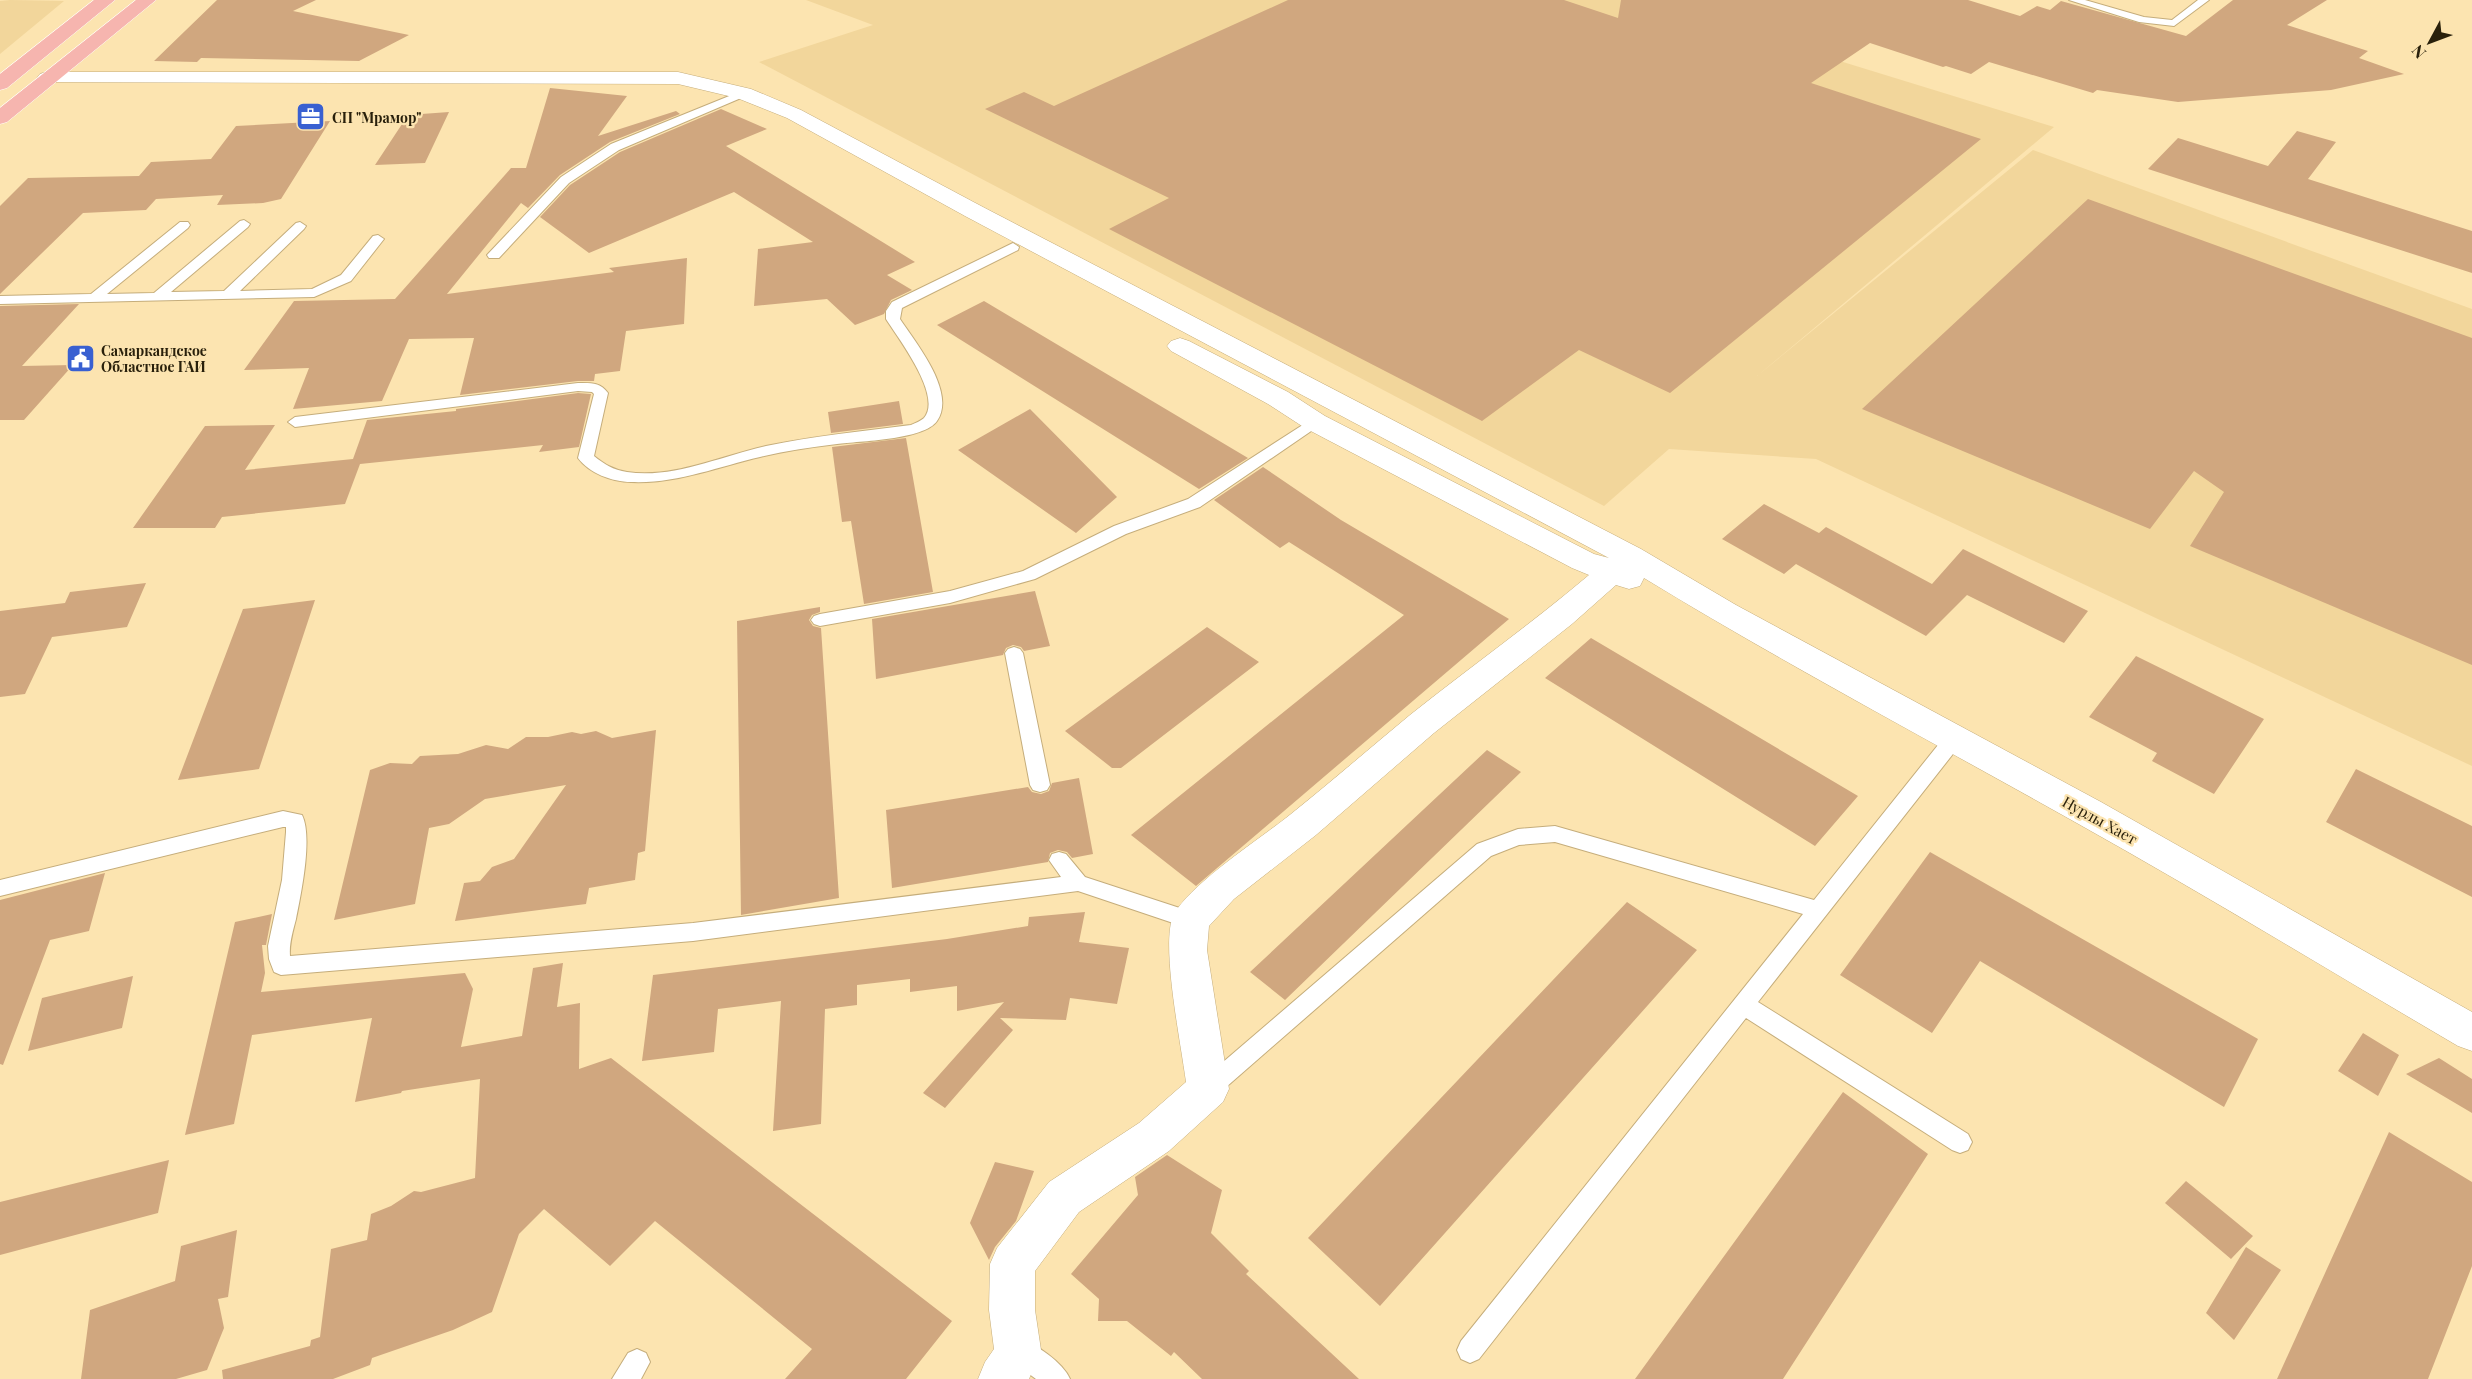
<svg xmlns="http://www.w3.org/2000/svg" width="2472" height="1379" font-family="'Playfair Display',serif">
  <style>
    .built { fill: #f2d69b }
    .building { fill: #d0a77f }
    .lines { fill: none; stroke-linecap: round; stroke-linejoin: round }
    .lane-casing { stroke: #c5ad7b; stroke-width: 2 }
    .street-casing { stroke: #c5ad7b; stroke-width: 1 }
    .primary-casing { stroke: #fff; stroke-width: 1 }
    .lane { fill: #fff; fill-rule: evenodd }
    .street { fill: #fff; fill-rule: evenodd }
    .primary { fill: #f6b5af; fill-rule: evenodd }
    .labels { text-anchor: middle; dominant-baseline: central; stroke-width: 4.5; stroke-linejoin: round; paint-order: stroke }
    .far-poi-label { font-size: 14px; font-weight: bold; fill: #29200b; stroke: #fce4b0; text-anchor: start }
    .street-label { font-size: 15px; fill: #29200b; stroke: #fce4b0 }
  </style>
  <rect width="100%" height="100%" fill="#fce4b0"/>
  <!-- built -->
  <path class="built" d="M 10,0 L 64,1 L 0,54 L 0,1 Z
    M 806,0 L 1642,0 L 2054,127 L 1757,376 L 2033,150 L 2472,309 L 2472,766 L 1816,459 L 1669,449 L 1604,506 L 759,62 L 873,25 Z"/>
  <!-- building -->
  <path class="building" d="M 217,0 L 316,0 L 293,11 L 409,35 L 359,61 L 201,58 L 197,62 L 154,61 Z
    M 1288,0 L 1564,0 L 1618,18 L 1621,0 L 1968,0 L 2020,16 L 2037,6 L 2050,10 L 2061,1 L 2186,36 L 2233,0 L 2327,0 L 2287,25 L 2368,51 L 2359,58 L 2404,74 L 2331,90 L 2178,102 L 2097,90 L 2093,93 L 1989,62 L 1971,74 L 1946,66 L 1943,67 L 1870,43 L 1811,83 L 1981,139 L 1670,393 L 1579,350 L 1482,421 L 1109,229 L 1169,198 L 985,109 L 1024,92 L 1054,106 Z
    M 550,88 L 627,96 L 598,136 L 676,111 L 680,114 L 610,142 L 560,175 L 528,208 L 521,203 L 447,294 L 614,272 L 609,268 L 687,258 L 684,324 L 626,331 L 620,371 L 595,374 L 594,381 L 578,381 L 460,395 L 474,338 L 409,339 L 382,401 L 293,409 L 309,368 L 244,370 L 294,301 L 395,299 L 511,168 L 526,168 Z
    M 721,109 L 767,129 L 726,146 L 915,262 L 887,275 L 912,290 L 891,300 L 884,314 L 855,325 L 827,299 L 754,306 L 758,249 L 813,242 L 734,192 L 589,253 L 540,217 L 570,185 L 620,152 Z
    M 449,112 L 425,163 L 375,165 L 408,115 Z
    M 330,121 L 281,199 L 263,203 L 217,205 L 223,195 L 156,199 L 146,210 L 83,213 L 0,294 L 0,206 L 28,178 L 139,176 L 151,162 L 211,159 L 236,126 Z
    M 2297,131 L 2336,142 L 2308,179 L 2472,231 L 2472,273 L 2148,169 L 2178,138 L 2268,166 Z
    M 2088,199 L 2472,338 L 2472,665 L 2190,546 L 2224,492 L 2194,471 L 2150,529 L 1862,409 Z
    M 984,301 L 1248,458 L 1199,489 L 937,325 Z
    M 79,304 L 22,366 L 73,365 L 24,420 L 0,420 L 0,306 Z
    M 578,393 L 591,394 L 579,447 L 539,452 L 543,445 L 360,464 L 345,504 L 222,517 L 215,528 L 133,528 L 205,426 L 275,425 L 245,470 L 353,459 L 367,420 L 456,411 L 456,409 Z
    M 899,401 L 903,424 L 831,433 L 828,412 Z
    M 1030,409 L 1117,497 L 1076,533 L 958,450 Z
    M 906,438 L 933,592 L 864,604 L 851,521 L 842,522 L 832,447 Z
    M 1263,467 L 1341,520 L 1509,619 L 1196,886 L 1131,835 L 1404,615 L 1289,542 L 1280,548 L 1214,500 Z
    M 1764,504 L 1819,533 L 1826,527 L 1932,584 L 1963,549 L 2088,611 L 2064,643 L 1967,595 L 1926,636 L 1796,564 L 1784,574 L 1722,539 Z
    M 146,583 L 127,627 L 52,637 L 25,694 L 0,697 L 0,611 L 65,603 L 70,592 Z
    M 1035,591 L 1050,646 L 1024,651 L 1021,647 L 1013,645 L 1006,648 L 1003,655 L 876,679 L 872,619 Z
    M 315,600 L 259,769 L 178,780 L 243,609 Z
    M 820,607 L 820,612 L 812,615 L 809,620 L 813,626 L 821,628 L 839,898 L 741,915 L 737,621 Z
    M 1207,627 L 1259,662 L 1121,768 L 1112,768 L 1065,731 Z
    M 1591,638 L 1858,796 L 1815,846 L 1545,678 Z
    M 2136,656 L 2264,719 L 2214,794 L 2152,761 L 2157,753 L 2089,717 Z
    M 656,730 L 645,851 L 638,853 L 635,880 L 589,888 L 586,904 L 455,921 L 464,883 L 480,881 L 492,867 L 514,859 L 566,785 L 485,799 L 449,824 L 429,828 L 415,904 L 334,920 L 370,770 L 390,763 L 412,764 L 420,756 L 458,754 L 486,745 L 508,749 L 526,737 L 548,737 L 572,732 L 581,734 L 596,731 L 612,738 Z
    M 1487,750 L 1521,772 L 1285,1000 L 1250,972 Z
    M 2356,769 L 2472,826 L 2472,897 L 2326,822 Z
    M 1079,778 L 1093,854 L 1072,858 L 1067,852 L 1058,850 L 1050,853 L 1048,862 L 892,888 L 886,810 L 1028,787 L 1032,792 L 1041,794 L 1049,791 L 1052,783 Z
    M 1930,852 L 2258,1039 L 2224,1107 L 1980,961 L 1932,1033 L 1840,975 Z
    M 105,873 L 89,931 L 50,940 L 3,1065 L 0,1064 L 0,900 Z
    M 1627,902 L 1697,950 L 1380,1306 L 1308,1238 Z
    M 1085,912 L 1079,942 L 1129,948 L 1117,1004 L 1070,998 L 1066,1020 L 1000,1018 L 1013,1030 L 945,1108 L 923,1093 L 1004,1002 L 957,1011 L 957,986 L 910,992 L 910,979 L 857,985 L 857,1005 L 825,1009 L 821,1124 L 773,1131 L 781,1001 L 718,1009 L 714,1052 L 642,1061 L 653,975 L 947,939 L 1028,926 L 1029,917 Z
    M 272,914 L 266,945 L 262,945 L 265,973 L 261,992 L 465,973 L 473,989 L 461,1047 L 522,1036 L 533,968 L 563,963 L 557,1007 L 580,1003 L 579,1069 L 611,1058 L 952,1321 L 906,1379 L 785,1379 L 812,1349 L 655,1221 L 610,1266 L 544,1209 L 519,1234 L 492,1312 L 453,1330 L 372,1358 L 370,1365 L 333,1379 L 223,1379 L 222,1370 L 310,1346 L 311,1340 L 320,1337 L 331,1249 L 367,1240 L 371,1214 L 391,1206 L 414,1191 L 421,1192 L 475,1178 L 480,1079 L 402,1091 L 401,1093 L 355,1102 L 372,1018 L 252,1035 L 234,1124 L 185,1135 L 235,922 Z
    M 133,976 L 122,1028 L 28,1051 L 42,998 Z
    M 2363,1033 L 2399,1055 L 2378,1096 L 2338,1071 Z
    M 2439,1058 L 2472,1079 L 2472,1113 L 2406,1074 Z
    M 1843,1092 L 1928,1154 L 1783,1379 L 1635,1379 Z
    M 2389,1132 L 2472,1182 L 2472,1266 L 2428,1379 L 2277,1379 Z
    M 1167,1155 L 1222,1190 L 1211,1233 L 1249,1271 L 1246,1274 L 1359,1379 L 1202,1379 L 1174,1352 L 1171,1356 L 1127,1321 L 1098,1321 L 1099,1299 L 1071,1274 L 1138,1195 L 1135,1177 Z
    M 169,1160 L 158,1213 L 0,1255 L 0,1202 Z
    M 995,1162 L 1034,1171 L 1016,1221 L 995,1247 L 989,1260 L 970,1223 Z
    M 2186,1181 L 2253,1236 L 2231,1259 L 2165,1203 Z
    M 237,1230 L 228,1297 L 218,1299 L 224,1328 L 207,1370 L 176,1379 L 81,1379 L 90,1310 L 175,1281 L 181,1246 Z
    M 2246,1247 L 2281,1270 L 2234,1340 L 2206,1313 Z"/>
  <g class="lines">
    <defs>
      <path id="lane" d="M 2069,0 L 2085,0 L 2144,17 L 2172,20 L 2198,0 L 2209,0 L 2174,26 L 2139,22 Z
        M 744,90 L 748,91 L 748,95 L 619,150 L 569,183 L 499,258 L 489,258 L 487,255 L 561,177 L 611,144 Z
        M 244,220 L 250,224 L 248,227 L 171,292 L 224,291 L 296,223 L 300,222 L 306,226 L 304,229 L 240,291 L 312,289 L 341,275 L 373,236 L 378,235 L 384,239 L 351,281 L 314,297 L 0,304 L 0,296 L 91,294 L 180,222 L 188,222 L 190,225 L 188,228 L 107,294 L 154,293 L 240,221 Z
        M 1013,243 L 1019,247 L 1018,250 L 902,308 L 900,319 C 915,342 957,392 937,421 C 924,440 859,441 837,444 C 811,447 785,451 760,457 C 717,467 676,484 631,482 C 612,482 589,473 578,458 L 594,394 L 592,392 L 578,391 L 295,427 L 288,422 L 295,417 L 578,383 C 591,383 600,382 608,393 L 594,456 C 604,464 613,470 627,472 C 673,479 721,456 766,446 C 814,436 863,431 911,425 C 915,423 921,421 924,418 C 943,396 898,338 886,319 L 886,311 L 892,302 Z
        M 1315,417 L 1320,419 L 1322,422 L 1320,425 L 1200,507 L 1126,534 L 1035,579 L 950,603 L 820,626 L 814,624 L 811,620 L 814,616 L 820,614 L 950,591 L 1023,571 L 1114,526 L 1188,499 Z
        M 1014,647 L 1020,649 L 1023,653 L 1050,785 L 1047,790 L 1040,792 L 1033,790 L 1030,785 L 1005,653 L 1008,649 Z
        M 1953,733 L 1960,735 L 1962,740 L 1960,745 L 1758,1002 L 1968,1134 L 1972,1142 L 1968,1150 L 1960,1153 L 1952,1150 L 1746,1018 L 1479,1359 L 1470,1363 L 1461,1359 L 1457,1350 L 1461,1341 L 1803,914 L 1555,842 L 1519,845 L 1491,856 L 1217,1095 L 1209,1098 L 1201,1095 L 1198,1088 L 1201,1081 L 1477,844 L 1518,829 L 1555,826 L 1814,900 L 1946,735 Z
        M 283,811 L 302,815 C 313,837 301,894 296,919 C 293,931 289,943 290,956 L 693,923 L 1061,877 L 1049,860 L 1052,854 L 1059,852 L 1066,854 L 1085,877 L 1198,914 L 1201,920 L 1198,926 L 1191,929 L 1078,891 L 693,941 L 281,975 L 274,972 L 269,959 L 268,946 L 282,880 L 286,832 L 286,827 L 283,827 L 0,896 L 0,880 Z
        M 1018,1337 C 1035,1344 1063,1362 1070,1379 L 1036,1379 L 1009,1359 L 1005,1350 L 1009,1341 Z
        M 637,1349 L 646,1353 L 650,1362 L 641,1379 L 612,1379 L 628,1353 Z"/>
      <path id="street" d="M 47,72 L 678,72 L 751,89 L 801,110 L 981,206 L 1641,549 L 1736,605 L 2101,802 L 2472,1012 L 2472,1051 L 2458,1046 C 2330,971 2204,894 2075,822 C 1931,741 1785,664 1644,578 L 1640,586 L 1629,589 L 1616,585 L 1572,624 L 1434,733 L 1316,835 L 1234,899 L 1209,926 L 1207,950 L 1229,1089 L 1223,1102 L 1169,1151 L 1079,1212 L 1035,1271 L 1035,1310 L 1041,1350 L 1029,1379 L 978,1379 L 985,1362 L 994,1349 L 989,1310 L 990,1264 L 997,1248 L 1049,1182 L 1139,1123 L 1186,1082 C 1181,1044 1162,952 1172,919 C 1183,888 1263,837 1291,814 C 1331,782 1370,748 1410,715 C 1469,668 1531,624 1589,575 L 1572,568 L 1305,428 L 1268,404 L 1171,351 L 1167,346 L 1171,341 L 1180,338 L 1189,341 L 1288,392 L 1325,416 L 1594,554 L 1609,558 L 965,216 L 787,118 L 737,98 L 678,84 L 40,82 L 37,78 L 40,74 Z"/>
      <path id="primary" d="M 94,0 L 115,0 L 7,88 L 0,90 L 0,74 Z
        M 136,0 L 156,0 L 7,122 L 0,124 L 0,108 Z"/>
    </defs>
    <!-- lane casing -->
    <use href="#lane" class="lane-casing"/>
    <!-- street casing -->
    <use href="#street" class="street-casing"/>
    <!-- primary casing -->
    <use href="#primary" class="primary-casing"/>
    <!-- lane -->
    <use href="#lane" class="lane"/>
    <!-- street -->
    <use href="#street" class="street"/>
    <!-- primary -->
    <use href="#primary" class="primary"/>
  </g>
  <!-- icons -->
  <defs>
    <symbol id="office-square" viewBox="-11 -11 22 22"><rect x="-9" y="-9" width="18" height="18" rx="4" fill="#3960d1" stroke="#fce4b0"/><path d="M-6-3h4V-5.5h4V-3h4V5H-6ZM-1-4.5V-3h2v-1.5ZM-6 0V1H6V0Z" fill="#fff"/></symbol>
    <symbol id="civic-square" viewBox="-11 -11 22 22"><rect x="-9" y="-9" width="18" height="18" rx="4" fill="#3960d1" stroke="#fce4b0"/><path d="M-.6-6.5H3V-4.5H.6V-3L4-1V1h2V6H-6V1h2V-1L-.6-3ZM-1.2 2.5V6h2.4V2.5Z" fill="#fff"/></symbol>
  </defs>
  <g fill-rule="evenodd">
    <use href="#office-square" x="294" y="100" width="33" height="33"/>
    <use href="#civic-square" x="64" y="342" width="33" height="33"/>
  </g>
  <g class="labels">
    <!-- far-poi labels -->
    <g class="far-poi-label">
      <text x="332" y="117">СП "Мрамор"</text>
      <text x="101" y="350">Самаркандское<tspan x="101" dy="16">Областное ГАИ</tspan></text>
    </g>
    <!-- street labels -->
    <g class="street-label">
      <text transform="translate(2100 820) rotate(29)">Нурлы Хает</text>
    </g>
  </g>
  <!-- north arrow -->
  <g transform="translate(2430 42) rotate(229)" stroke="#fce4b0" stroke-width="4.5" paint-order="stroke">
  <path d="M0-4.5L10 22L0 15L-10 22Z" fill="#29200b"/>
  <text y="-9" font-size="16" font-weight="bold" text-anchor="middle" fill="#29200b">N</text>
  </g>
</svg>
